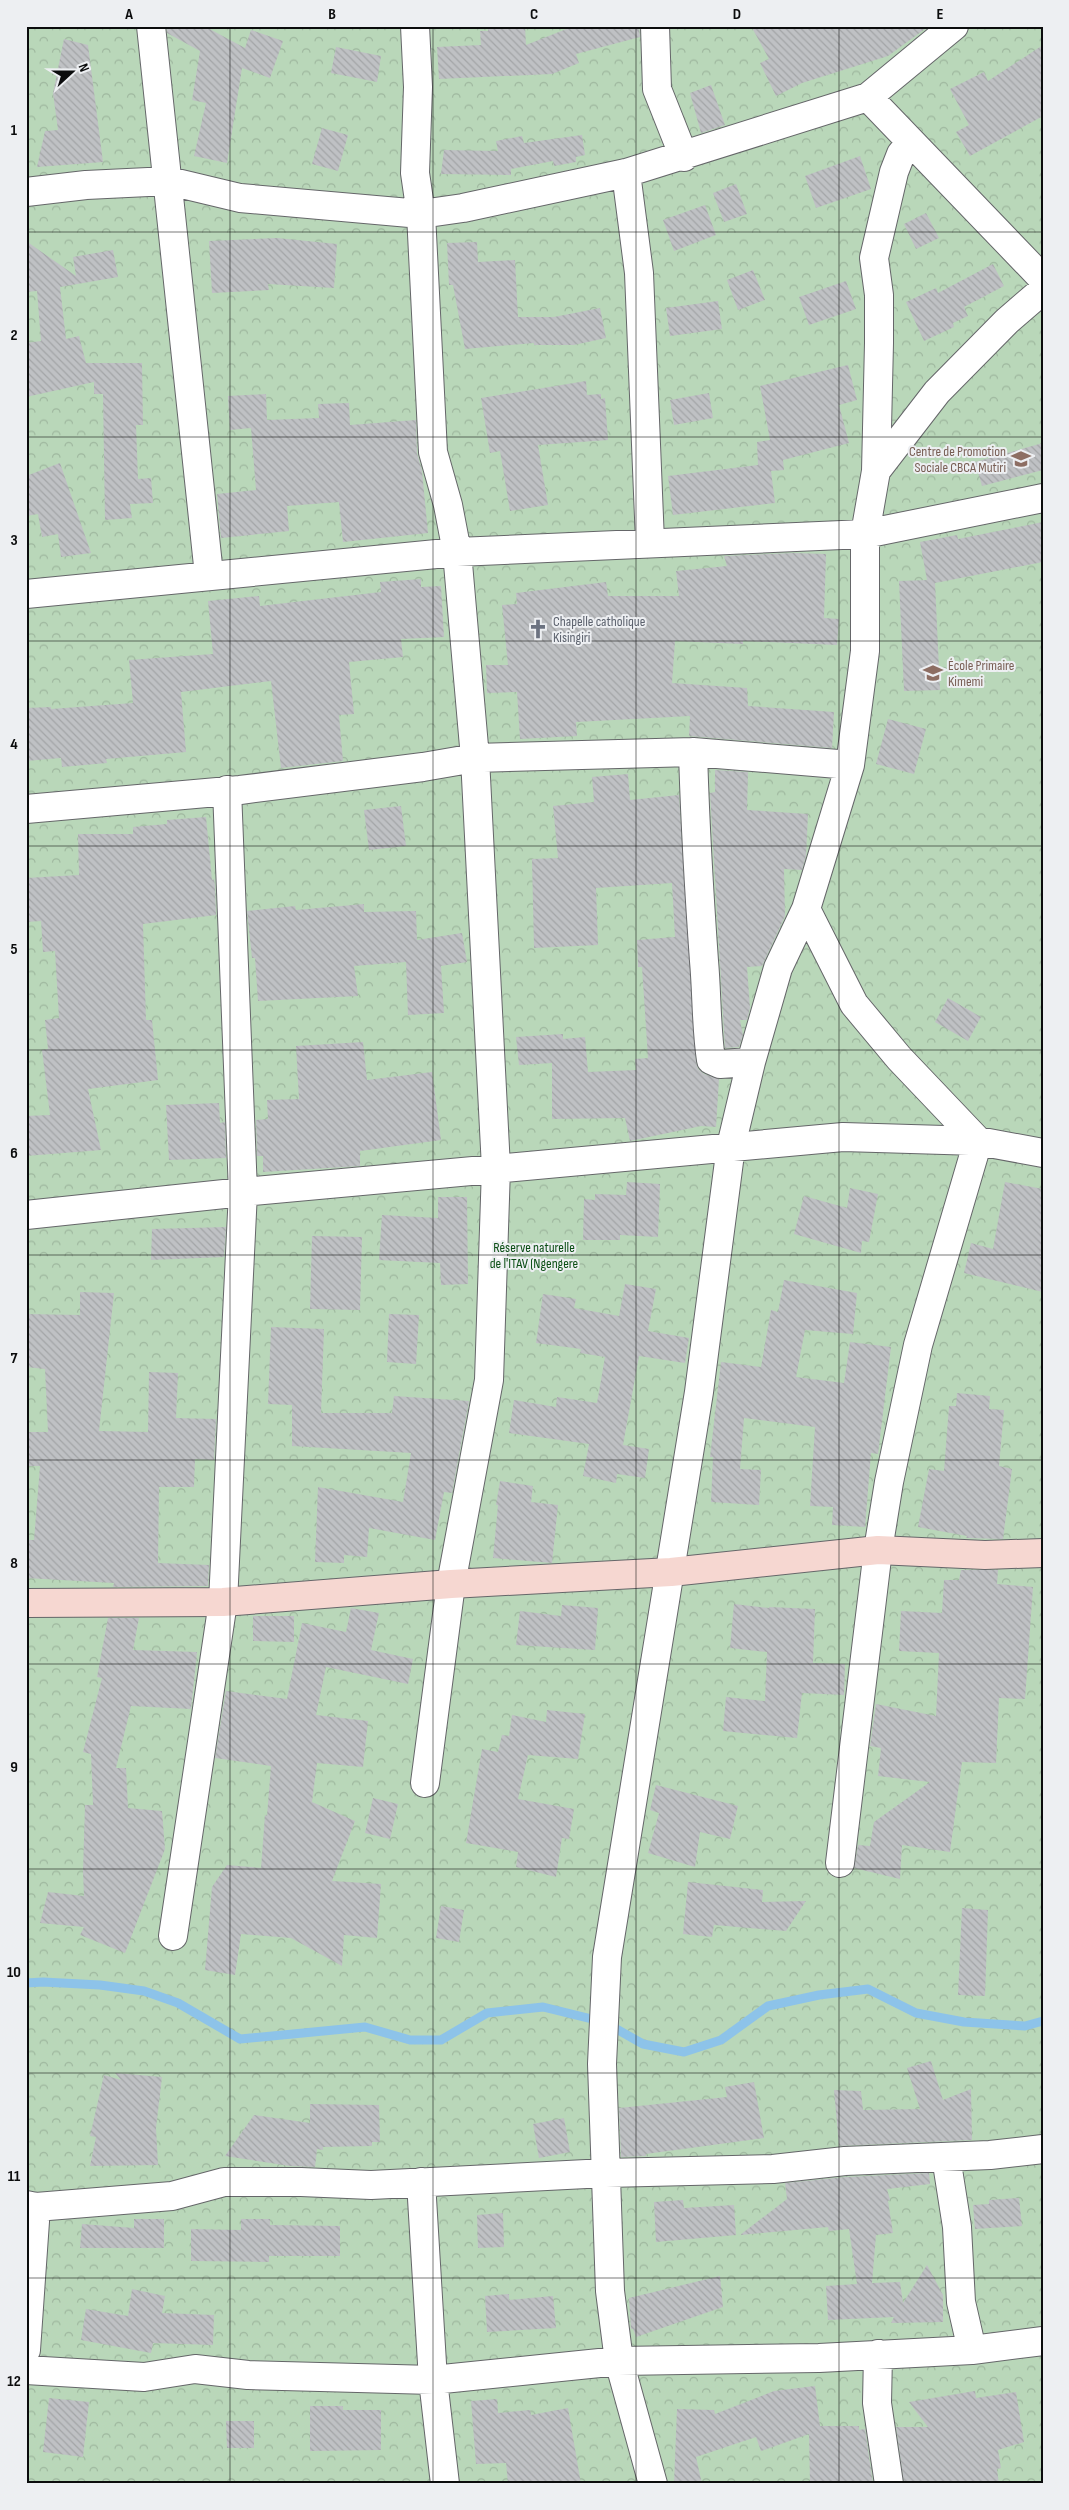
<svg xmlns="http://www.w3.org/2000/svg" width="1069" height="2510" font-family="'Sofia Sans Condensed',sans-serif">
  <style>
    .park { fill: url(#park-crowns) }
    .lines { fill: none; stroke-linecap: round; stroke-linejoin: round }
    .stream { stroke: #8dc3e9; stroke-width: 9 }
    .building { fill: url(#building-back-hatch) }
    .street-casing { stroke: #656669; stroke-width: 30 }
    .secondary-casing { stroke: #656669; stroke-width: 30 }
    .street { stroke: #fff; stroke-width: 28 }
    .secondary { stroke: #f6d7d1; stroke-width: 28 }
    .grid { fill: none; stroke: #0b0c0d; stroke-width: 1; stroke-opacity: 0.55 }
    .labels { text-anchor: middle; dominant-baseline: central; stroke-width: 4; stroke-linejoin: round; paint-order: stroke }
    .education-label { font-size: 14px; fill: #785e54; stroke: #edeff2; text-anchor: end }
    .worship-label { font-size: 14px; fill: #5b616d; stroke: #edeff2; text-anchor: start }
    .park-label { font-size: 14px; fill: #0b4e15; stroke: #edeff2 }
    .neatline { fill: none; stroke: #0b0c0d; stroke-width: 2 }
    .grid-label { font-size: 16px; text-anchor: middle; font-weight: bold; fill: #0b0c0d }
  </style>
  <defs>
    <pattern id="park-crowns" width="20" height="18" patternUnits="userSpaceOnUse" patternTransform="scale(1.25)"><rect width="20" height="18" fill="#b9d7b9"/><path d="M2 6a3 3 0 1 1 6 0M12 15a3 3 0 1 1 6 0" fill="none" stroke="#9eb79e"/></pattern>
    <pattern id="building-back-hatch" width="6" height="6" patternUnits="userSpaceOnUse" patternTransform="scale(1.25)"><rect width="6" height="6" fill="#bfc1c4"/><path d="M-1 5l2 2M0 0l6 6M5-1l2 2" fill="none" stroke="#a3a5a7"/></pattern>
  </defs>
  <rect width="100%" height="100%" fill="#edeff2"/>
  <!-- park -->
  <path class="park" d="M 26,26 L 1043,26 L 1043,2484 L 26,2484 Z"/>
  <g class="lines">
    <!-- stream -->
    <path class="stream" d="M 26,1983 L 43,1982 L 100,1985 L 144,1991 L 178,2003 L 240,2039 L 365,2027 L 410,2040 L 441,2040 L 487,2013 L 543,2007 L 604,2022 L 643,2044 L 684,2052 L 721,2040 L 768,2006 L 819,1995 L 868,1989 L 916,2013 L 964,2022 L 1025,2026 L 1043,2021"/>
  </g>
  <!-- building -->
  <path class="building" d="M 167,26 L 204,26 L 245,48 L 251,30 L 283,41 L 270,78 L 242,68 L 227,163 L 194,156 L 206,103 L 192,100 L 200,51 L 167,33 Z
    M 488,26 L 525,26 L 526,45 L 574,26 L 639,26 L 640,37 L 576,54 L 579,63 L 552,74 L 439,79 L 437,47 L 481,45 L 480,31 L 488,31 Z
    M 751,26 L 929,26 L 888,56 L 802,83 L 776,96 L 760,63 L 769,59 Z
    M 64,39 L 88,45 L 103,162 L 37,167 L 45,131 L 58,130 L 53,93 Z
    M 1043,45 L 1043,116 L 970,156 L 956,132 L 969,125 L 950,89 L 984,72 L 988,81 Z
    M 336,47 L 381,56 L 377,82 L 331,73 Z
    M 711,85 L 725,125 L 701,133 L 690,93 Z
    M 322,128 L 348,135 L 338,171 L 312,164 Z
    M 582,135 L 585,155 L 576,157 L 576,162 L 554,166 L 553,161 L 511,169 L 511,175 L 441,174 L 444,150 L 498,151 L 496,141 L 522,136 L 524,143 Z
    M 860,156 L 871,189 L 816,208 L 805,176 Z
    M 736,184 L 747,214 L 724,222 L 713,193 Z
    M 705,205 L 716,235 L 674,251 L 663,220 Z
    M 926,213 L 939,238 L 916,249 L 904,224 Z
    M 277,238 L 337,244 L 334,288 L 268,284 L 269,290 L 212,293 L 209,241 Z
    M 26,241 L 76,276 L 73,257 L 113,250 L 118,277 L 60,287 L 66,339 L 79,336 L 86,363 L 142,363 L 143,425 L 136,425 L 138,479 L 151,478 L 153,503 L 130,504 L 132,518 L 105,520 L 103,394 L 94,394 L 94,382 L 26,397 L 26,343 L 41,341 L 37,291 L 26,292 Z
    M 477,242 L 478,262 L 515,260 L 518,317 L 554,317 L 600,308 L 606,338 L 574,345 L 534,345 L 534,343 L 465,349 L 453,285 L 449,285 L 447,243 Z
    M 993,264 L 1004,286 L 964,307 L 968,316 L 953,323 L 954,327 L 924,341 L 906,302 L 936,288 L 938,293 Z
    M 753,270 L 765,300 L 738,310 L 727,280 Z
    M 846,281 L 856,309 L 809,325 L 799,297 Z
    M 718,301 L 722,329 L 670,336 L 666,308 Z
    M 848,365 L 857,400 L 839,405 L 849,443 L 783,460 L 784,470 L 771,471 L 775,503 L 673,515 L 668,476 L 758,465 L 757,442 L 770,440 L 760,386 Z
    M 586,381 L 587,395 L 601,394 L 601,399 L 605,398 L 608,440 L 538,445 L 548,505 L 510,511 L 500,451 L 490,453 L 481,398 Z
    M 709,393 L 713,418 L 674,425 L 670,400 Z
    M 266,394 L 267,420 L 319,418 L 318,404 L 349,403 L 350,425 L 416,420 L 417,453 L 422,471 L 428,533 L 343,542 L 339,502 L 287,506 L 289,531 L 221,538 L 217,494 L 256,490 L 251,428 L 230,430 L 228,396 Z
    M 1043,443 L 1043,470 L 982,486 L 975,462 Z
    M 60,463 L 91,553 L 61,557 L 58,534 L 42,537 L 38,514 L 26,516 L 26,476 Z
    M 1043,522 L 1043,562 L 935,583 L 940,690 L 904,691 L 899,581 L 927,580 L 920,542 L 957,535 L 958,539 Z
    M 794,553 L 826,554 L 824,618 L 839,619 L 837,645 L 743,641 L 743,644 L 675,641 L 672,683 L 747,688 L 748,706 L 834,712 L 832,748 L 689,736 L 690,716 L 576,722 L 577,736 L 520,739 L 517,692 L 487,693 L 486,665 L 508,665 L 502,605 L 517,604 L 516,593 L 606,582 L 608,596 L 679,596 L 676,571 L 727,566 L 724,556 Z
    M 421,579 L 421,587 L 441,586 L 444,637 L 401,639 L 403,657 L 349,662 L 354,714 L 339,715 L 343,761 L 281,768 L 271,681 L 181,692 L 186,752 L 106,759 L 107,763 L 62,767 L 61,758 L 26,761 L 26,708 L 51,707 L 51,709 L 133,703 L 129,660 L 213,654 L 208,601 L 259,596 L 260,606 L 381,592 L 380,582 Z
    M 888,719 L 926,729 L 914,774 L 876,764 Z
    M 715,770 L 748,772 L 747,810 L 808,814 L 806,856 L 802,870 L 784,869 L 785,916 L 762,966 L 747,967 L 750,1008 L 747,1020 L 740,1020 L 743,1035 L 739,1047 L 725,1048 L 710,793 L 715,792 Z
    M 628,774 L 630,800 L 679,795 L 696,1062 L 698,1069 L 704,1074 L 719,1079 L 716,1127 L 701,1126 L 630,1141 L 625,1118 L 552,1119 L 552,1063 L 519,1065 L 516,1037 L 563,1034 L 563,1039 L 585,1037 L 588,1072 L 636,1070 L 635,1059 L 648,1058 L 642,967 L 638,967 L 637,940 L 675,937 L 672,883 L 596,888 L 598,945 L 534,948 L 532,859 L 558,858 L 553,806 L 594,802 L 592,777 Z
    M 401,806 L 406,846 L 369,850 L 364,810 Z
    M 206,817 L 212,880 L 214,879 L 215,885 L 216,915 L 143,924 L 146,1020 L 152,1020 L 158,1080 L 88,1089 L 101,1150 L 26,1156 L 26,1116 L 50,1115 L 42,1050 L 48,1049 L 45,1020 L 59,1018 L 55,951 L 43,952 L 41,921 L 26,922 L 26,878 L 79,875 L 78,834 L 133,834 L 133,827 L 167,824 L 167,820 Z
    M 364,904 L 364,912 L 416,911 L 417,940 L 462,933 L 467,962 L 441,966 L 444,1013 L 408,1015 L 406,962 L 354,966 L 358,996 L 258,1001 L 255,958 L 252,958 L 247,911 L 295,906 L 296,910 Z
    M 948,998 L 981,1017 L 968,1041 L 935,1022 Z
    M 363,1042 L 367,1080 L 432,1072 L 441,1140 L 360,1151 L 360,1166 L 263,1172 L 263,1156 L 257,1156 L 256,1120 L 268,1119 L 267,1100 L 299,1099 L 296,1046 Z
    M 219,1103 L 220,1123 L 225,1122 L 226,1158 L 169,1160 L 166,1105 Z
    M 627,1182 L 660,1184 L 658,1237 L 620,1235 L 620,1240 L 583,1240 L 584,1199 L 595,1200 L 595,1194 L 626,1195 Z
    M 1005,1182 L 1043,1189 L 1043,1292 L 964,1273 L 971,1243 L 993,1249 Z
    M 850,1188 L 878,1194 L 869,1242 L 862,1241 L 861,1253 L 794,1234 L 804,1196 L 847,1208 Z
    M 438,1197 L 467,1197 L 468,1284 L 441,1285 L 440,1263 L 379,1260 L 382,1215 L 438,1218 Z
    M 226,1227 L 224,1257 L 151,1260 L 152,1229 Z
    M 312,1236 L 362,1237 L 360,1310 L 310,1309 Z
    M 784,1280 L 857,1293 L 853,1334 L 805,1330 L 796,1377 L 844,1383 L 850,1342 L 891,1347 L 878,1454 L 871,1453 L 865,1527 L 832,1525 L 833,1507 L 810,1506 L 815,1427 L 744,1418 L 740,1469 L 761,1470 L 759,1505 L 711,1502 L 713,1457 L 710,1457 L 721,1362 L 761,1367 L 771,1310 L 778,1312 Z
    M 625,1284 L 656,1289 L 648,1331 L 689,1338 L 685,1363 L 639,1356 L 623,1445 L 649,1449 L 645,1478 L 617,1474 L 616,1483 L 583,1476 L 589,1444 L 509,1433 L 514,1400 L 556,1407 L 557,1397 L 597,1403 L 605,1357 L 580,1353 L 581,1349 L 536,1343 L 543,1294 L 576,1299 L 574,1308 L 619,1316 Z
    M 80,1292 L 114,1293 L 99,1431 L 148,1432 L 149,1372 L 178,1373 L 176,1418 L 216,1419 L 214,1460 L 195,1459 L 194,1487 L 159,1487 L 158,1563 L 209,1565 L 208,1586 L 113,1587 L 114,1583 L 26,1578 L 26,1540 L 34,1540 L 40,1466 L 26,1466 L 26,1432 L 48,1432 L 45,1369 L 26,1367 L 26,1314 L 80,1315 Z
    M 389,1314 L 419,1315 L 416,1364 L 387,1362 Z
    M 271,1327 L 324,1329 L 321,1413 L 392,1413 L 394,1396 L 469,1401 L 452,1493 L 444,1492 L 435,1540 L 369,1528 L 367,1557 L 344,1555 L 344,1563 L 315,1562 L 318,1487 L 403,1502 L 411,1453 L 292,1446 L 292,1405 L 268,1404 Z
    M 957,1393 L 990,1396 L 989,1409 L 1004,1410 L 999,1466 L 1012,1469 L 1003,1539 L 966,1538 L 967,1536 L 918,1527 L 929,1469 L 944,1471 L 949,1406 L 956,1406 Z
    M 500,1481 L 533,1486 L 531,1502 L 558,1505 L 552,1563 L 493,1558 L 498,1505 L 496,1505 Z
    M 961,1570 L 998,1570 L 997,1584 L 1033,1587 L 1025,1699 L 999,1698 L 996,1763 L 962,1762 L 950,1852 L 902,1845 L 900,1879 L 854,1868 L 858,1845 L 870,1846 L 874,1822 L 930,1782 L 878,1776 L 881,1748 L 870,1746 L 876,1704 L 936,1716 L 939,1653 L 899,1651 L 901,1611 L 942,1613 L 944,1580 L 959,1580 Z
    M 734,1604 L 769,1608 L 769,1607 L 815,1609 L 813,1663 L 845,1664 L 844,1695 L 802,1693 L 797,1738 L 723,1731 L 726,1697 L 765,1701 L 767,1652 L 730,1648 Z
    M 562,1605 L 598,1608 L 595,1650 L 516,1645 L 520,1611 L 561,1616 Z
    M 351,1608 L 379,1613 L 371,1650 L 413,1659 L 408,1684 L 326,1667 L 316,1715 L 368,1721 L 363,1767 L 317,1763 L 312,1802 L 355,1821 L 332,1881 L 381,1884 L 377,1938 L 344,1935 L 342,1966 L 291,1938 L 241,1934 L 235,1975 L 205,1970 L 212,1887 L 227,1865 L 261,1868 L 265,1815 L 267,1816 L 271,1766 L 215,1758 L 226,1691 L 287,1699 L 302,1623 L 346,1632 Z
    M 253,1616 L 294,1616 L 294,1642 L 253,1641 Z
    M 108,1618 L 139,1618 L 133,1650 L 197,1652 L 191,1709 L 131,1706 L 116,1768 L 126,1768 L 128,1808 L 162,1811 L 165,1849 L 125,1953 L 80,1935 L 84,1927 L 40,1923 L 48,1892 L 84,1896 L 83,1872 L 85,1805 L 93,1805 L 91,1754 L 83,1752 L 102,1678 L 97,1677 Z
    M 547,1710 L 585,1714 L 578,1759 L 528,1755 L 518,1799 L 574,1809 L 569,1839 L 562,1838 L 556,1877 L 516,1867 L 518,1852 L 466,1843 L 482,1749 L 498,1752 L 502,1735 L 509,1736 L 512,1715 L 546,1722 Z
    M 656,1785 L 738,1806 L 730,1839 L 700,1832 L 695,1867 L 648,1853 L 659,1813 L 650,1810 Z
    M 373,1798 L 398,1804 L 390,1839 L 365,1833 Z
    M 688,1882 L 763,1890 L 762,1902 L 806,1901 L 786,1931 L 714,1925 L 712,1937 L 683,1934 Z
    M 441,1906 L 464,1910 L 459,1942 L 436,1938 Z
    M 962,1908 L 988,1910 L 985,1996 L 958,1995 Z
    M 931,2061 L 943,2100 L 971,2089 L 972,2140 L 839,2146 L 834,2090 L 861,2091 L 863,2110 L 920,2109 L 907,2068 Z
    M 115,2073 L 162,2077 L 156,2128 L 158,2165 L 90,2166 L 96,2137 L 90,2136 L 104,2075 L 121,2080 Z
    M 754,2082 L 764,2138 L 646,2154 L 646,2156 L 621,2157 L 619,2108 L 727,2097 L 725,2087 Z
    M 310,2104 L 379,2105 L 380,2142 L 372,2142 L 372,2146 L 323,2147 L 323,2150 L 317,2149 L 315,2167 L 290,2166 L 225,2156 L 254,2115 L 310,2123 Z
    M 564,2118 L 570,2152 L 539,2158 L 533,2124 Z
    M 929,2173 L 930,2184 L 887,2189 L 890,2200 L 888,2201 L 893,2233 L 876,2235 L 872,2283 L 900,2282 L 903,2303 L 927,2265 L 943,2295 L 943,2322 L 891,2323 L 894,2317 L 828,2320 L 826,2286 L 857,2284 L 849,2229 L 829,2231 L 828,2227 L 740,2235 L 787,2199 L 785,2183 L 846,2177 Z
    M 1019,2198 L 1022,2226 L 975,2229 L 973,2205 L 989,2204 L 989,2200 Z
    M 683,2200 L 684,2208 L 734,2205 L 736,2235 L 656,2242 L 654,2202 Z
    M 503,2213 L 504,2247 L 478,2248 L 477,2215 Z
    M 134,2219 L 164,2219 L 164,2248 L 80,2248 L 82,2224 L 134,2228 Z
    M 241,2219 L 270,2219 L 270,2225 L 340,2226 L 340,2256 L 269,2256 L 269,2262 L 191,2261 L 191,2229 L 241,2230 Z
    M 720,2276 L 723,2307 L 636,2337 L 633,2329 L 631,2329 L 629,2298 Z
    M 132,2289 L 165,2296 L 162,2313 L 214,2315 L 213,2345 L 153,2343 L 151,2353 L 81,2340 L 86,2309 L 128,2316 Z
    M 509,2294 L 509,2300 L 553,2296 L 556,2328 L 487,2332 L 485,2296 Z
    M 815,2386 L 820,2426 L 859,2426 L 859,2430 L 865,2429 L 873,2484 L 810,2484 L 809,2434 L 761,2451 L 756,2437 L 696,2457 L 702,2484 L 674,2484 L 677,2409 L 714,2410 L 715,2414 L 774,2391 Z
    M 975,2391 L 976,2398 L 1016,2392 L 1024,2442 L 998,2450 L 1001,2468 L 997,2469 L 999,2484 L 904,2484 L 896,2427 L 928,2427 L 909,2402 Z
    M 49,2398 L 89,2402 L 83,2457 L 43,2452 Z
    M 497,2399 L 498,2413 L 530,2410 L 531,2415 L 568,2408 L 581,2484 L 508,2484 L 506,2463 L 476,2464 L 471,2401 Z
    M 310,2406 L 343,2406 L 343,2410 L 381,2410 L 381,2450 L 310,2451 Z
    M 226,2421 L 254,2421 L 254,2448 L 227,2448 Z"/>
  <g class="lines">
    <defs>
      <path id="street" d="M 151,26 L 209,575
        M 415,26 L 418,87 L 415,173 L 421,214 L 433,452 L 448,505 L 457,552 L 475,758 L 496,1168 L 489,1380 L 451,1584 L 425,1783
        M 655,26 L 657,89 L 684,157
        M 868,97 L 1043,279
        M 626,173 L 639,273 L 650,542
        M 26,192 L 86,185 L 169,181 L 240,198 L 421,214 L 463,208 L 626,173 L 868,97 L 954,26
        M 876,471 L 879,343 L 879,295 L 874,258 L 894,172 L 901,154 L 910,143
        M 26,594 L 457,552 L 865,534 L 1043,498
        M 693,752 C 695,822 699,891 704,961 C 707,994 706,1027 711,1060 L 720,1064 L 751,1062
        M 26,809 L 240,790 L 423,767 L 475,758 L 693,752 L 850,765
        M 806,909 L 854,1004 L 899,1058 L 978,1141 L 918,1345 L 889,1482 L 878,1550 L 840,1863
        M 26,1215 L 243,1192 L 843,1137 L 978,1141 L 1043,1153
        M 173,1936 L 223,1602 L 243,1192 L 227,790
        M 946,2157 L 957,2227 L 961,2302 L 972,2350
        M 421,2182 L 433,2380 L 445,2484
        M 26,2205 L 36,2207 L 172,2196 L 224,2182 L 301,2182 L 371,2185 L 606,2173 L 773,2169 L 845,2161 L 990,2155 L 1043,2149
        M 26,2350 L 36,2207
        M 878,2354 L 877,2403 L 889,2484
        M 26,2370 L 144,2377 L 195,2369 L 248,2375 L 433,2380 L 619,2361 L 819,2358 L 972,2350 L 1043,2341
        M 653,2484 L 619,2361 L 610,2291 L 602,2064 L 607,1957 L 699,1392 L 731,1146 L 751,1062 L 778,968 L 806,909 L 850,765 L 865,651 L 865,534 L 876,471 L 937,392 L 1007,321 L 1043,290"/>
      <path id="secondary" d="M 26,1603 L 223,1602 L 451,1584 L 671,1572 L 878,1550 L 985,1555 L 1043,1553"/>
    </defs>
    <!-- street casing -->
    <use href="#street" class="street-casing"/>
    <!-- secondary casing -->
    <use href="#secondary" class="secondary-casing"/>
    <!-- street -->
    <use href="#street" class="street"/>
    <!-- secondary -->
    <use href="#secondary" class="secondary"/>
  </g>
  <!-- grid -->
  <path class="grid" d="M 230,26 L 230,2484M 433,26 L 433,2484M 636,26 L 636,2484M 839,26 L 839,2484M 26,232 L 1043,232M 26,437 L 1043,437M 26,641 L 1043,641M 26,846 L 1043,846M 26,1050 L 1043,1050M 26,1255 L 1043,1255M 26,1460 L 1043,1460M 26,1664 L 1043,1664M 26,1869 L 1043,1869M 26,2073 L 1043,2073M 26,2278 L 1043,2278"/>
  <!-- icons -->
  <defs>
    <symbol id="school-bare" viewBox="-9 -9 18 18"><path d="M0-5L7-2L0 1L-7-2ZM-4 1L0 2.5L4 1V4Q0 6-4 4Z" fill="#8d6e63" stroke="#edeff2" stroke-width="2.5" paint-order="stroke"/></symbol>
    <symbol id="church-bare" viewBox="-9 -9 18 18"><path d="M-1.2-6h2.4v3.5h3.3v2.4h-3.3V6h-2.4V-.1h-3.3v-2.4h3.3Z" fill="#6b7280" stroke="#edeff2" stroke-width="2.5" paint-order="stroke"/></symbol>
  </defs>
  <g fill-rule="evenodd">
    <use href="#school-bare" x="1007" y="445" width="28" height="28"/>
    <use href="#church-bare" x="524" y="615" width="28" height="28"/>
    <use href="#school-bare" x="919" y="659" width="28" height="28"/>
  </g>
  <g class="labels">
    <!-- education labels -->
    <g class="education-label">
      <text x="1006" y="451">Centre de Promotion<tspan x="1006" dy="16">Sociale CBCA Mutiri</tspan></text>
      <text x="948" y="665" text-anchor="start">École Primaire<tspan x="948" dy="16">Kimemi</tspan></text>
    </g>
    <!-- worship labels -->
    <g class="worship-label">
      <text x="553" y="621">Chapelle catholique<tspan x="553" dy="16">Kisingiri</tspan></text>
    </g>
    <!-- park labels -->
    <g class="park-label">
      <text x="534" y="1247">Réserve naturelle<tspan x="534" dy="16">de l'ITAV (Ngengere</tspan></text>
    </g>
  </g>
  <!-- border -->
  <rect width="1069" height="2510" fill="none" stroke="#edeff2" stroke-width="55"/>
  <!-- north arrow -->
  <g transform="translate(72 72) rotate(69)" stroke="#edeff2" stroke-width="4" paint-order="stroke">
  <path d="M0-4L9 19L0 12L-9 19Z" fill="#0b0c0d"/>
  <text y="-8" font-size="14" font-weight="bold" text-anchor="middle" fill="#0b0c0d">N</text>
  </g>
  <rect x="28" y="28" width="1014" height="2454" class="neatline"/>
  <g class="grid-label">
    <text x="129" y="19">A</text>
    <text x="332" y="19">B</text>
    <text x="534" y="19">C</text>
    <text x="737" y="19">D</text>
    <text x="940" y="19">E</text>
    <text x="14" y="135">1</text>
    <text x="14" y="340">2</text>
    <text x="14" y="545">3</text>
    <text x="14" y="749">4</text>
    <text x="14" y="954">5</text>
    <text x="14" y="1158">6</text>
    <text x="14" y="1363">7</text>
    <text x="14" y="1568">8</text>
    <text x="14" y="1772">9</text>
    <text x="14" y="1977">10</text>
    <text x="14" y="2181">11</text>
    <text x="14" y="2386">12</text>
  </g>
</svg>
